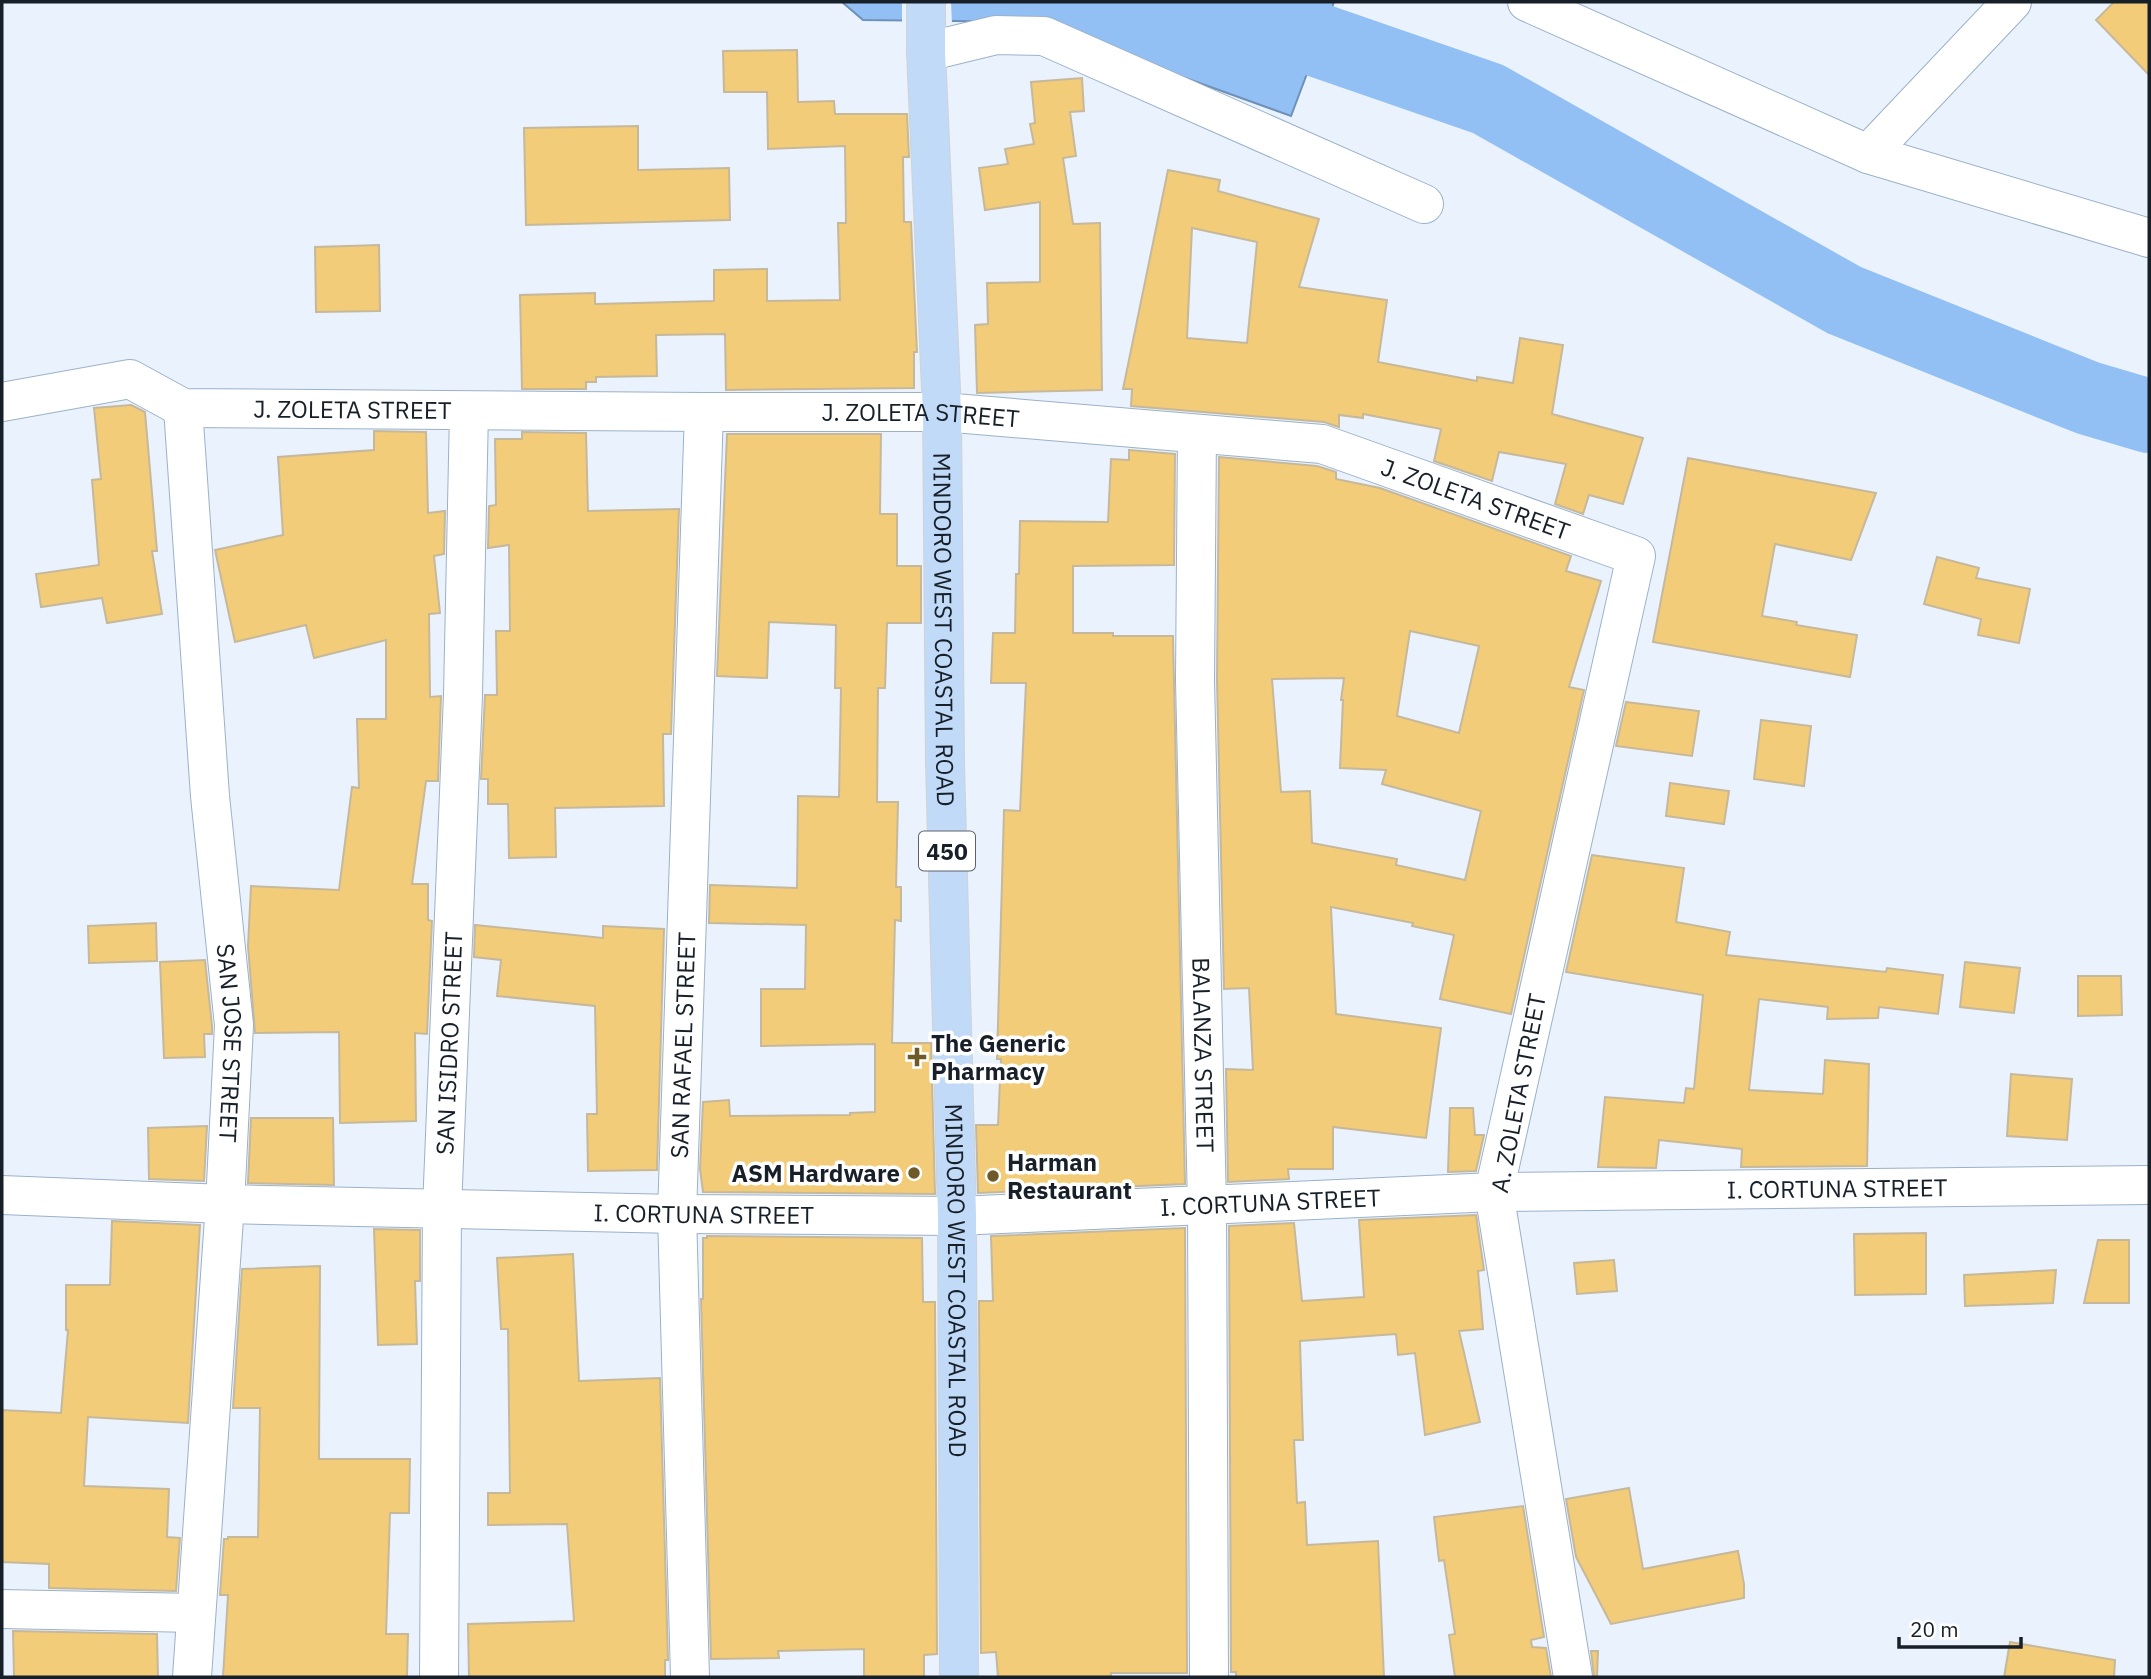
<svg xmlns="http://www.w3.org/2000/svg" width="2151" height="1679" font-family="'IBM Plex Sans',sans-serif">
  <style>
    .water { fill: #93c0f4; stroke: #6e90b7; stroke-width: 2 }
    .pier { fill: #eaf3fd }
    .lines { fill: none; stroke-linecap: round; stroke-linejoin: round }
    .river { stroke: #93c0f4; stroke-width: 74 }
    .building { fill: #f2cc79; stroke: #c6b89b; stroke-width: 2; fill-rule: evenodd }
    .street-casing { stroke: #9bb1c9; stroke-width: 40 }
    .primary-casing { stroke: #d1d2d4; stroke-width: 40 }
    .street { stroke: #fff; stroke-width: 38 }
    .primary { stroke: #c0daf8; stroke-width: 38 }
    .poi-dot { fill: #6e5928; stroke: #fff; stroke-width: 2.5 }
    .labels { text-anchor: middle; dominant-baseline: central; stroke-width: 7; stroke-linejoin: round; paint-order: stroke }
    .shield { fill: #fff; stroke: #5d6269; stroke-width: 2 }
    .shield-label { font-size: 23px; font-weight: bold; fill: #171f29 }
    .street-label { font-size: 24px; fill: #171f29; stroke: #fff }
    .poi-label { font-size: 24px; font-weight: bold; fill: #171f29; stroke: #fff; text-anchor: start }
  </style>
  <rect width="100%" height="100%" fill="#eaf3fd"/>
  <!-- water -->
  <path class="water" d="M 842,2 L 1334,2 L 1291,116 L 1030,22 L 863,20 Z"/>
  <!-- pier -->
  <path class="pier" d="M 902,2 L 951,2 L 952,24 L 902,24 Z"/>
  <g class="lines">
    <!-- river -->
    <path class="river" d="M 1218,2 L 1280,27 L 1488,99 L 1844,300 L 2088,398 L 2149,416"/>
  </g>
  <!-- building -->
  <path class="building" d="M 2114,2 L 2149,2 L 2149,75 L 2096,20 Z
    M 797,50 L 798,102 L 834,101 L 835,114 L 907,114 L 909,157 L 903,157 L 904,222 L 911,222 L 917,352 L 914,352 L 914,388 L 726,390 L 725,334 L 656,335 L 657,376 L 596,377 L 596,382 L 586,382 L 586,389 L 522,389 L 520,295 L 595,293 L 595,304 L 714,301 L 714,270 L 767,269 L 767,301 L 840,300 L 838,223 L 846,223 L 845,146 L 768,149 L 767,92 L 724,92 L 723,51 Z
    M 1082,78 L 1084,111 L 1070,112 L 1076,156 L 1063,158 L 1073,224 L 1100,223 L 1102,390 L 977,393 L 975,325 L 988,324 L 987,283 L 1040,282 L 1040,202 L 985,210 L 979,168 L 1008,164 L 1005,149 L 1034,144 L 1030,124 L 1035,123 L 1031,82 Z
    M 638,126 L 638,170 L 729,168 L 730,220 L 526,225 L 524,128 Z
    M 1168,170 L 1220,180 L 1218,191 L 1319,219 L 1299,287 L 1387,300 L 1378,362 L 1477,381 L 1477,377 L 1513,383 L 1520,338 L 1563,345 L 1552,414 L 1643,438 L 1623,504 L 1589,495 L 1583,514 L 1555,504 L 1566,464 L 1499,452 L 1492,481 L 1434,461 L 1441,429 L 1363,414 L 1363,418 L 1339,415 L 1339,427 L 1324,422 L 1131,406 L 1132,389 L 1123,389 ZM 1192,228 L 1257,242 L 1247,343 L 1187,338 Z
    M 379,245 L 380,311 L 316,312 L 315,247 Z
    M 131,405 L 145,412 L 157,551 L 152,551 L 162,614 L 107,623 L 102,598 L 41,607 L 36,574 L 99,565 L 92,480 L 101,479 L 94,408 Z
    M 374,431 L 426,432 L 428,513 L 445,511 L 444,554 L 434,556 L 440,613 L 429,614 L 430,697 L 441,696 L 438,781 L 426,781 L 412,884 L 428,884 L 428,920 L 432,921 L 427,1034 L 415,1033 L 416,1121 L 340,1123 L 339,1032 L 255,1033 L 248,946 L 251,886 L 339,890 L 352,787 L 359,788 L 357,719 L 386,719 L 386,640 L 314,658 L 306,625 L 235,642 L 215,550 L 283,535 L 278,457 L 374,450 Z
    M 522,432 L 586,433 L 588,511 L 679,509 L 671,734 L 663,734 L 664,806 L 555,808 L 556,857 L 509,858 L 508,804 L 488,804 L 488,779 L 481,779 L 485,695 L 497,695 L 496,631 L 510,631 L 509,545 L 488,548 L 489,506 L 496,505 L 495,439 L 522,439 Z
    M 727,434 L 881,434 L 880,514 L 897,514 L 897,566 L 921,566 L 921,623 L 887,623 L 885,688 L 878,688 L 877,802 L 898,802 L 896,887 L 901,887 L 901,921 L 895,920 L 892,1043 L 931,1043 L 935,1194 L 703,1192 L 700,1169 L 703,1102 L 729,1100 L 730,1116 L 850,1115 L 850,1113 L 875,1112 L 875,1044 L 761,1046 L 761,989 L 805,989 L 806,925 L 709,923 L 710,885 L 797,888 L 798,796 L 839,797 L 841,688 L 835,688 L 836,625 L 769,622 L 767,678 L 717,676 Z
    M 1129,450 L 1175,454 L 1174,565 L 1073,566 L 1073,633 L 1113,633 L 1113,636 L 1173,636 L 1185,1184 L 978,1193 L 976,1125 L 998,1125 L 1001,1059 L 997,1059 L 1004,810 L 1020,811 L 1026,683 L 991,683 L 993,633 L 1015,633 L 1016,574 L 1019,574 L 1020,521 L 1108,522 L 1111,459 L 1129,460 Z
    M 1219,457 L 1317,466 L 1336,472 L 1336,479 L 1380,488 L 1571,556 L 1566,571 L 1601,581 L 1569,687 L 1584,690 L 1511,1014 L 1440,999 L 1454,935 L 1412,926 L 1413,923 L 1331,907 L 1336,1014 L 1441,1028 L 1426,1138 L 1333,1127 L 1333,1169 L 1288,1169 L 1289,1179 L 1228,1182 L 1226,1069 L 1253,1070 L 1249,988 L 1224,989 L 1217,680 ZM 1410,631 L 1479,646 L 1459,733 L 1397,716 ZM 1344,678 L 1341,700 L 1343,700 L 1340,768 L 1386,770 L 1382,784 L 1481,811 L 1465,880 L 1396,865 L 1397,859 L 1312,843 L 1310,791 L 1281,792 L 1272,679 Z
    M 1688,458 L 1876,493 L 1851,560 L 1775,544 L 1762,616 L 1797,622 L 1796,625 L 1857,635 L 1850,677 L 1653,642 Z
    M 1937,557 L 1979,568 L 1976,578 L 2030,589 L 2019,643 L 1978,635 L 1981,619 L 1924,604 Z
    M 1626,702 L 1699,711 L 1692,756 L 1616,746 Z
    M 1761,720 L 1811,726 L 1804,786 L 1754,779 Z
    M 1670,783 L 1729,791 L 1724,824 L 1666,816 Z
    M 1592,855 L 1684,868 L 1676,922 L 1730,932 L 1726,955 L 1886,972 L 1887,968 L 1943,975 L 1938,1014 L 1879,1007 L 1878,1018 L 1827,1019 L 1828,1007 L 1759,999 L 1749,1090 L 1823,1094 L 1825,1060 L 1869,1064 L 1867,1166 L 1741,1167 L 1742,1149 L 1659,1140 L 1656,1168 L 1598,1167 L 1605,1097 L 1684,1103 L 1686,1088 L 1694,1089 L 1703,995 L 1566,972 Z
    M 156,923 L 157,961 L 89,963 L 88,926 Z
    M 475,925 L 603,938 L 603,926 L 664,929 L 657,1170 L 588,1171 L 587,1114 L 597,1114 L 595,1006 L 497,996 L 501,960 L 474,957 Z
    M 205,960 L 212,1026 L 212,1034 L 204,1034 L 205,1057 L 164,1058 L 160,962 Z
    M 1965,962 L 2020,968 L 2014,1013 L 1960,1007 Z
    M 2078,976 L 2121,976 L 2122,1015 L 2078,1016 Z
    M 2011,1074 L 2072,1079 L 2067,1140 L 2007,1136 Z
    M 1450,1108 L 1473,1108 L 1475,1135 L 1484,1135 L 1476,1171 L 1448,1172 Z
    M 251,1118 L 333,1118 L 334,1185 L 248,1183 Z
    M 207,1126 L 204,1181 L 149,1179 L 148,1128 Z
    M 1476,1215 L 1484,1270 L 1478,1271 L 1483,1329 L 1459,1331 L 1480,1422 L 1425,1435 L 1415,1353 L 1398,1355 L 1396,1334 L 1300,1341 L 1303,1440 L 1294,1440 L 1297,1503 L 1305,1502 L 1307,1545 L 1378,1541 L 1384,1677 L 1236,1677 L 1236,1672 L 1231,1672 L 1229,1226 L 1294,1223 L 1302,1301 L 1364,1297 L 1359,1220 Z
    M 112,1221 L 200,1225 L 188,1423 L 88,1417 L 84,1486 L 169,1489 L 167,1537 L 180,1538 L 176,1591 L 49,1588 L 49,1564 L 2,1562 L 2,1410 L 61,1413 L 68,1330 L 66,1330 L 66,1285 L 110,1285 Z
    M 1185,1228 L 1187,1673 L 1111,1673 L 1111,1677 L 998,1677 L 996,1652 L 981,1653 L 979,1301 L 993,1301 L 991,1236 Z
    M 374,1229 L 420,1230 L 420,1281 L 415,1281 L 417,1344 L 378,1345 Z
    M 1926,1233 L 1926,1294 L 1855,1295 L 1854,1234 Z
    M 707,1236 L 922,1238 L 923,1302 L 935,1302 L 937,1654 L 924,1655 L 924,1677 L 864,1677 L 864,1649 L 778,1651 L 779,1658 L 711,1659 L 701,1299 L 703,1299 L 703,1238 L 707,1238 Z
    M 2098,1240 L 2129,1240 L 2129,1303 L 2084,1303 Z
    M 573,1254 L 579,1381 L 660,1378 L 668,1660 L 665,1660 L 665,1677 L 469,1677 L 468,1624 L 574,1621 L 567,1524 L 488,1525 L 488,1493 L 510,1493 L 508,1329 L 501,1329 L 497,1258 Z
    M 1614,1260 L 1617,1291 L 1577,1294 L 1574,1263 Z
    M 320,1266 L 319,1459 L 410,1459 L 409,1513 L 390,1513 L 386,1634 L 408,1634 L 407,1677 L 223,1677 L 228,1595 L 220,1595 L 224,1539 L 228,1539 L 228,1537 L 258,1537 L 260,1408 L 233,1408 L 242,1269 Z
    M 2056,1270 L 2053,1303 L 1965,1306 L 1964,1275 Z
    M 1629,1488 L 1643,1569 L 1738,1551 L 1744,1584 L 1744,1598 L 1611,1624 L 1576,1557 L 1566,1499 Z
    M 1523,1506 L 1544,1637 L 1531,1640 L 1532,1647 L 1546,1648 L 1551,1677 L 1455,1677 L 1449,1635 L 1455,1634 L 1444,1560 L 1439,1561 L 1434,1517 Z
    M 13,1631 L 157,1634 L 158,1677 L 14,1677 Z
    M 2010,1642 L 2115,1660 L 2114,1677 L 2004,1677 Z
    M 1591,1651 L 1598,1651 L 1597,1677 L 1594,1677 Z"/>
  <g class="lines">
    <defs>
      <g id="street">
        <path d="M 1527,2 L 1868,154 L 2149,238"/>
        <path d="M 926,52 L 996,35 L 1044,36 L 1424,204"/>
        <path d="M 1868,154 L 2012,2"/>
        <path id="s1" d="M 2,402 L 130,379 L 183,408 L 704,412 L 942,412 L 1322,444 L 1636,556 L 1494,1192 L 1573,1677"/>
        <path id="s2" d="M 183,408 L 210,796 L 234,1025 L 225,1204 L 192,1677"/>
        <path id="s3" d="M 1197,434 L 1195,680 L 1207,1206 L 1209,1677"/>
        <path id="s4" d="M 2,1195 L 225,1204 L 677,1214 L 957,1216 L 1494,1192 L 2149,1185"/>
        <path d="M 2,1609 L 195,1613"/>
        <path id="s5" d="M 439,1677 L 442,1209 L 463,695 L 469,411"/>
        <path id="s6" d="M 690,1677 L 677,1214 L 704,412"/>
      </g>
      <g id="primary">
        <path id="s7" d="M 926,2 L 926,52 L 942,412 L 945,763 L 957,1216 L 959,1677"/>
      </g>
    </defs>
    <!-- street casing -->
    <use href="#street" class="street-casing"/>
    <!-- primary casing -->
    <use href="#primary" class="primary-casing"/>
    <!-- street -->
    <use href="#street" class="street"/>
    <!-- primary -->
    <use href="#primary" class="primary"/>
  </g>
  <!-- markers -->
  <g class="poi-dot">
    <path d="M913.5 1046.5h7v7h7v7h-7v7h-7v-7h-7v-7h7z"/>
    <circle cx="914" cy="1173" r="7"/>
    <circle cx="993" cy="1176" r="7"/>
  </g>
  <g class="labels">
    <!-- shield labels -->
    <rect class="shield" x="919" y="831.5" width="56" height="39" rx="5"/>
    <g class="shield-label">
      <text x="947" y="851">450</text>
    </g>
    <!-- street labels -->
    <g class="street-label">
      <text stroke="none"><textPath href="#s1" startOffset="360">J. ZOLETA STREET</textPath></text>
      <text stroke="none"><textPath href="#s1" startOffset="928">J. ZOLETA STREET</textPath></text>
      <text stroke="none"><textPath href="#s1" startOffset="1494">J. ZOLETA STREET</textPath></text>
      <text stroke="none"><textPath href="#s7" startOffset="628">MINDORO WEST COASTAL ROAD</textPath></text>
      <text stroke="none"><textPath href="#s2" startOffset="637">SAN JOSE STREET</textPath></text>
      <text stroke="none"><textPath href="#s5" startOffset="634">SAN ISIDRO STREET</textPath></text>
      <text stroke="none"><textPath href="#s6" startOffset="632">SAN RAFAEL STREET</textPath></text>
      <text stroke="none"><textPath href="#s3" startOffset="621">BALANZA STREET</textPath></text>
      <text transform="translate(1518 1093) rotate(-79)">A. ZOLETA STREET</text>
      <text stroke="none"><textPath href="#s4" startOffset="1836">I. CORTUNA STREET</textPath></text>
      <text stroke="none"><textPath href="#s4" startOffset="1269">I. CORTUNA STREET</textPath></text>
      <text stroke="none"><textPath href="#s4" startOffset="702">I. CORTUNA STREET</textPath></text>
      <text stroke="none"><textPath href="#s7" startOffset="1279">MINDORO WEST COASTAL ROAD</textPath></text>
    </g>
    <!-- poi labels -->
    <g class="poi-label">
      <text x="931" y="1043">The Generic<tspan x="931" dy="28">Pharmacy</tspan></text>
      <text x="1007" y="1162">Harman<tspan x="1007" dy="28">Restaurant</tspan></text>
      <text x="900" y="1173" text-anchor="end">ASM Hardware</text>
    </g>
  </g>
  <!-- border -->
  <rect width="2151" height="1679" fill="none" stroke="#171f29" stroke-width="7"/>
  <!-- scale -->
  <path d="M1899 1637v10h122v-10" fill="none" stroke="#171f29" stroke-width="3.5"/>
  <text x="1910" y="1637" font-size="21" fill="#171f29" stroke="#ffffff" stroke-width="5" paint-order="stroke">20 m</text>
</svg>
